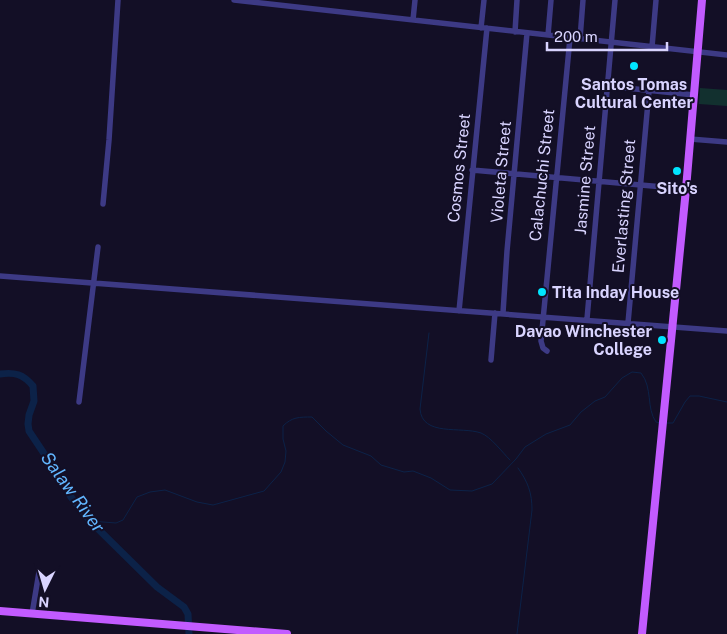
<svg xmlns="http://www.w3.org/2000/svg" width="727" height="634" font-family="'Public Sans',sans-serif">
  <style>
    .green { fill: #12302f }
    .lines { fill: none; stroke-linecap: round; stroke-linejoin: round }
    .stream { stroke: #0c2248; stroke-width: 1 }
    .river { stroke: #0c2248; stroke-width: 7 }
    .minor { stroke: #3d3a85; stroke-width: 5.5 }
    .major { stroke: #c25bff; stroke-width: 8 }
    .poi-dot { fill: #00e5ff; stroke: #130f26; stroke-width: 2 }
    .labels { text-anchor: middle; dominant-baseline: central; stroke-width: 4; stroke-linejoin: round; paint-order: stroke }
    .poi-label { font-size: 16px; font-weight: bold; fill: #d9d4ff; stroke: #130f26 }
    .street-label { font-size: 16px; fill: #d9d4ff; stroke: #130f26 }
    .water-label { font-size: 18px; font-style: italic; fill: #62b6ff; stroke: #130f26 }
  </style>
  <rect width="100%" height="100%" fill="#130f26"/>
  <!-- green -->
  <path class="green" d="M 700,88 L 727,90 L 727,106 L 699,104 Z"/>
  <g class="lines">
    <!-- stream -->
    <path class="stream" d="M 429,333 L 420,409 C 422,437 461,426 481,433 C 491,437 502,452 510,460
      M 666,423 L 673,423 L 685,402 L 690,396 L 699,396 L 727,402
      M 90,521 L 116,523 L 123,520 L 137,497 L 150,492 L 165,490 L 197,502 L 213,505 L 264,491 L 281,472 L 285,462 L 286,451 L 283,439 L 283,426 C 292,417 299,417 312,417 L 326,431 L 343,445 L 371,456 L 381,465 L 404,472 L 413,471 L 431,478 L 450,490 L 472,491 L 492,484 L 516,459 L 525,447 L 546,434 L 570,425 L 581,412 L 595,401 L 605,397 L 622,378 L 632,372 L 641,373 C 653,388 646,408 656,422 L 660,423
      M 517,634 L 532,510 C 532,493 528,482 518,468"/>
    <!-- river -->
    <path class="river" d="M 0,374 C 15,372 23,374 33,386 L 34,401 L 29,415 L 28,424 L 29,431 L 57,473 L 71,497 L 90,521 L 157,587 L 184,607 L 188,614 L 189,634"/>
    <!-- minor -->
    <path class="minor" d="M 234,0 L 727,55
      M 413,20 L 415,0
      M 481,28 L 484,0
      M 515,32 L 517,0
      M 548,35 L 551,0
      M 580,39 L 583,0
      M 652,47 L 656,0
      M 607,86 L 694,95
      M 690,139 L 727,142
      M 472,170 L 686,189
      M 103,204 L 109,140 L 118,0
      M 0,276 L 727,331
      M 459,311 L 487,28
      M 503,313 L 507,251 L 527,33
      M 587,319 L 615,0
      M 628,323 L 649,91
      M 547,351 L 543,348 L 541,341 L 570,38
      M 491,360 L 495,313
      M 79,402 L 98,247
      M 32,614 L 39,572"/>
    <!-- major -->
    <path class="major" d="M 0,611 L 287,634
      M 642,634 L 686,189 L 702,0"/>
  </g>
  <!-- markers -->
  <g class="poi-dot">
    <circle cx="634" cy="66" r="5"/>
    <circle cx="677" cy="171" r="5"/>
    <circle cx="542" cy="292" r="5"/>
    <circle cx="662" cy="340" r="5"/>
  </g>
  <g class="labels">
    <!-- poi labels -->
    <g class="poi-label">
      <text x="634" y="84">Santos Tomas<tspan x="634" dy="18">Cultural Center</tspan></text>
      <text x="677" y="188">Sito's</text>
      <text x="552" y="292" text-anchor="start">Tita Inday House</text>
      <text x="652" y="331" text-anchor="end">Davao Winchester<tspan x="652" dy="18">College</tspan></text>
    </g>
    <!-- street labels -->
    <g class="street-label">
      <text transform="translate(459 168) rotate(-84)">Cosmos Street</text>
      <text transform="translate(501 172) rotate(-85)">Violeta Street</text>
      <text transform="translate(542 175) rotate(-84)">Calachuchi Street</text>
      <text transform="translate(585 180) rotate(-85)">Jasmine Street</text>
      <text transform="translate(624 206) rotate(-85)">Everlasting Street</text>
    </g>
    <!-- water labels -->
    <g class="water-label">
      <text transform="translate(73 492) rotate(54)">Salaw River</text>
    </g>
  </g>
  <!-- north arrow -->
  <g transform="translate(45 589) rotate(185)" stroke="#130f26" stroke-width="4" paint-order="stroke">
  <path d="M0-4L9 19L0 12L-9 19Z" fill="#d9d4ff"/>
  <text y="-8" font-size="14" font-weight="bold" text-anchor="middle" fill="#d9d4ff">N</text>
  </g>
  <!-- scale -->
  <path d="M547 42v8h120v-8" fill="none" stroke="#d9d4ff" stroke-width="2.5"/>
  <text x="554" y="42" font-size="15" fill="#d9d4ff" stroke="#130f26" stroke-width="4" paint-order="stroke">200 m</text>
</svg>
